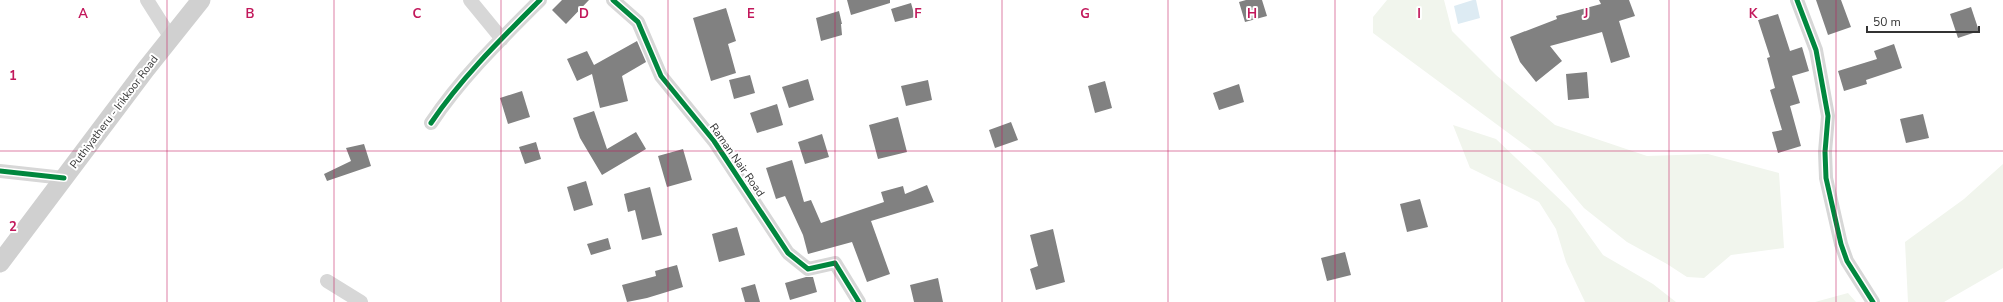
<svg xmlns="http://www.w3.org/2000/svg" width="2003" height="302" font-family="'Nunito Sans',sans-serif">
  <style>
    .green { fill: #f1f5ed }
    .water { fill: #ddebf3 }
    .building { fill: #818181 }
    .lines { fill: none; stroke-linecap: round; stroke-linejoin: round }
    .street { stroke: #d7d7d7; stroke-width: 14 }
    .secondary { stroke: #d0d0d0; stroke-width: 19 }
    .cycleway-casing { stroke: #fff; stroke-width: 8 }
    .cycleway { stroke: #00873e; stroke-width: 5 }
    .grid { fill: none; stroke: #c2185b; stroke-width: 1; stroke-opacity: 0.55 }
    .labels { text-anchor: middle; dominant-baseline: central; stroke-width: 4; stroke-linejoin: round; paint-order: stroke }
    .street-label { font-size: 11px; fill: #333; stroke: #fff }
    .grid-label { font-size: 13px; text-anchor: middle; font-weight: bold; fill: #c2185b; stroke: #fff; stroke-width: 4; stroke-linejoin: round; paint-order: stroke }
  </style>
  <rect width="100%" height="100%" fill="#fff"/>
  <!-- green -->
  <path class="green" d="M 1387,0 L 1444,0 L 1452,31 L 1496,75 L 1555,125 L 1647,156 L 1708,154 L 1779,173 L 1784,248 L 1731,255 L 1704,278 L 1687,277 L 1667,264 L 1627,242 L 1584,208 L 1541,157 L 1373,33 L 1373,17 Z
    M 1453,125 L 1496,139 L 1570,209 L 1603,255 L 1653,284 L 1676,302 L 1585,302 L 1566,262 L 1556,229 L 1539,202 L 1470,168 Z
    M 2003,164 L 2003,268 L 1944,302 L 1908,302 L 1905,242 L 1964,199 Z
    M 1848,293 L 1856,302 L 1815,302 Z"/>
  <!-- water -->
  <path class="water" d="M 1473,0 L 1476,0 L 1480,18 L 1458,24 L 1454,6 Z"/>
  <!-- building -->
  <path class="building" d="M 562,0 L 589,0 L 566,24 L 552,10 Z
    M 847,0 L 890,0 L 890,3 L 851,15 Z
    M 1246,0 L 1262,0 L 1267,16 L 1245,22 L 1239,2 Z
    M 1599,0 L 1629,0 L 1635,16 L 1619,21 L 1630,57 L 1611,63 L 1602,32 L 1550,46 L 1562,61 L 1536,82 L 1520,62 L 1510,37 L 1557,19 L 1556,16 L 1601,4 Z
    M 1816,0 L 1841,0 L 1851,27 L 1828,35 Z
    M 911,3 L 915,17 L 895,22 L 891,9 Z
    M 1971,7 L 1979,31 L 1958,38 L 1950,14 Z
    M 726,8 L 736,41 L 728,44 L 736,73 L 711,81 L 693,18 Z
    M 839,11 L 842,24 L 841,24 L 842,35 L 821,41 L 816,18 Z
    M 1778,14 L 1790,51 L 1802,47 L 1809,71 L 1792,76 L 1800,103 L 1790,106 L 1801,146 L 1778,153 L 1772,132 L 1782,130 L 1770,90 L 1775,88 L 1767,58 L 1770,57 L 1758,20 Z
    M 637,41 L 646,62 L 622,76 L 628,101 L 600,108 L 592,74 L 577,81 L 567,59 L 587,51 L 594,65 Z
    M 1894,44 L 1902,68 L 1866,80 L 1867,84 L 1844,91 L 1838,71 L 1877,59 L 1874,51 Z
    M 1587,72 L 1589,98 L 1568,100 L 1566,74 Z
    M 750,75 L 755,93 L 734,99 L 729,80 Z
    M 808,79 L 814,100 L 789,108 L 782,87 Z
    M 928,80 L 932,100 L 906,106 L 901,86 Z
    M 1105,81 L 1112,108 L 1095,113 L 1088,86 Z
    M 1239,84 L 1244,102 L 1219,110 L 1213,93 Z
    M 522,91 L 530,117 L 508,124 L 500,98 Z
    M 777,104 L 783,125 L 757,133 L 750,113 Z
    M 594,111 L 607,149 L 636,132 L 646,149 L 602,175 L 580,138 L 573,118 Z
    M 1923,114 L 1929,138 L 1906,143 L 1900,119 Z
    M 898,117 L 907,152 L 878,159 L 869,125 Z
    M 1011,122 L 1018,140 L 995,148 L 989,130 Z
    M 822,134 L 829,157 L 805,164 L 798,142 Z
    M 536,142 L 541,159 L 525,164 L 519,147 Z
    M 364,144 L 371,166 L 327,181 L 324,174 L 351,161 L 346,148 Z
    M 683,149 L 692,180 L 667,187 L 658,156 Z
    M 792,160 L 804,202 L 811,200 L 821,223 L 884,202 L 881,192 L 903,186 L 905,194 L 927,185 L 934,202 L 871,221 L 890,274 L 867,282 L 852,242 L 808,254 L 803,235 L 785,196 L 776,199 L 766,168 Z
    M 586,181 L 593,205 L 574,211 L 567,187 Z
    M 650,187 L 662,235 L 642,240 L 635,210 L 628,212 L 624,194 Z
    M 1420,199 L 1428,227 L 1407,232 L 1400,204 Z
    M 737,227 L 745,255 L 719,262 L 712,234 Z
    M 1053,229 L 1065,282 L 1036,290 L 1030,269 L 1038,266 L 1030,235 Z
    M 608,238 L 611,249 L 591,255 L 587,244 Z
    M 1345,252 L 1351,275 L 1327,281 L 1321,258 Z
    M 677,265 L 683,287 L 647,298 L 627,302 L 622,285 L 656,276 L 655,271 Z
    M 806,277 L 813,277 L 817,292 L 790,300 L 785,283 Z
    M 938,278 L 943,302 L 914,302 L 910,285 Z
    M 755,284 L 760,302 L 745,302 L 741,288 Z"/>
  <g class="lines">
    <!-- street -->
    <path class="street" d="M 147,0 L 171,38
      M 470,0 L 502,39
      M 613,0 L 638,22 L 661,76 L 714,141 L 788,253 L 808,269 L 835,263 L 859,302
      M 1797,0 L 1816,50 L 1828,116 L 1825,152 L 1826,178 L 1841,244 L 1847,261 L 1873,302
      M 431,123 C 461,78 501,39 540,0
      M 0,171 L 64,178
      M 327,281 L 361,302"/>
    <!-- secondary -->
    <path class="secondary" d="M 0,263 L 146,69 L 201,0"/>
    <defs>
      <path id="cycleway" d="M 613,0 L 638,22 L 661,76 L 714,141 L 788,253 L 808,269 L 835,263 L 859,302
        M 1797,0 L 1816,50 L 1828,116 L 1825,152 L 1826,178 L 1841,244 L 1847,261 L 1873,302
        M 431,123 C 461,78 501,39 540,0
        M 0,171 L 64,178"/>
    </defs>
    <!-- cycleway casing -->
    <use href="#cycleway" class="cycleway-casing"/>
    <!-- cycleway -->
    <use href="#cycleway" class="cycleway"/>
  </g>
  <!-- grid -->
  <path class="grid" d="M 167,0 L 167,302M 334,0 L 334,302M 501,0 L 501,302M 668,0 L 668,302M 835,0 L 835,302M 1002,0 L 1002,302M 1168,0 L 1168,302M 1335,0 L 1335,302M 1502,0 L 1502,302M 1669,0 L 1669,302M 1836,0 L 1836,302M 0,151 L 2003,151"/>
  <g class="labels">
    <!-- street labels -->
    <g class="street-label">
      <text transform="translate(114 112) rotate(-53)">Puthiyatheru - Irikkoor Road</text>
      <text transform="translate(737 160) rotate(55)">Raman Nair Road</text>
    </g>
  </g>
  <g class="grid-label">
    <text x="83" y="18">A</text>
    <text x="250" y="18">B</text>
    <text x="417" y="18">C</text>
    <text x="584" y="18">D</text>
    <text x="751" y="18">E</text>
    <text x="918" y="18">F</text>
    <text x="1085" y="18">G</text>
    <text x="1252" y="18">H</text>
    <text x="1419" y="18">I</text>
    <text x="1586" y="18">J</text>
    <text x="1753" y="18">K</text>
    <text x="13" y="80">1</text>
    <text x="13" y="231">2</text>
  </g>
  <!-- scale -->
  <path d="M1867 26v6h112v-6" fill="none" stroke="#333333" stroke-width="2"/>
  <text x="1873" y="26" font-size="12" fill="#333333" stroke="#ffffff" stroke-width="3" paint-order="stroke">50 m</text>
</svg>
